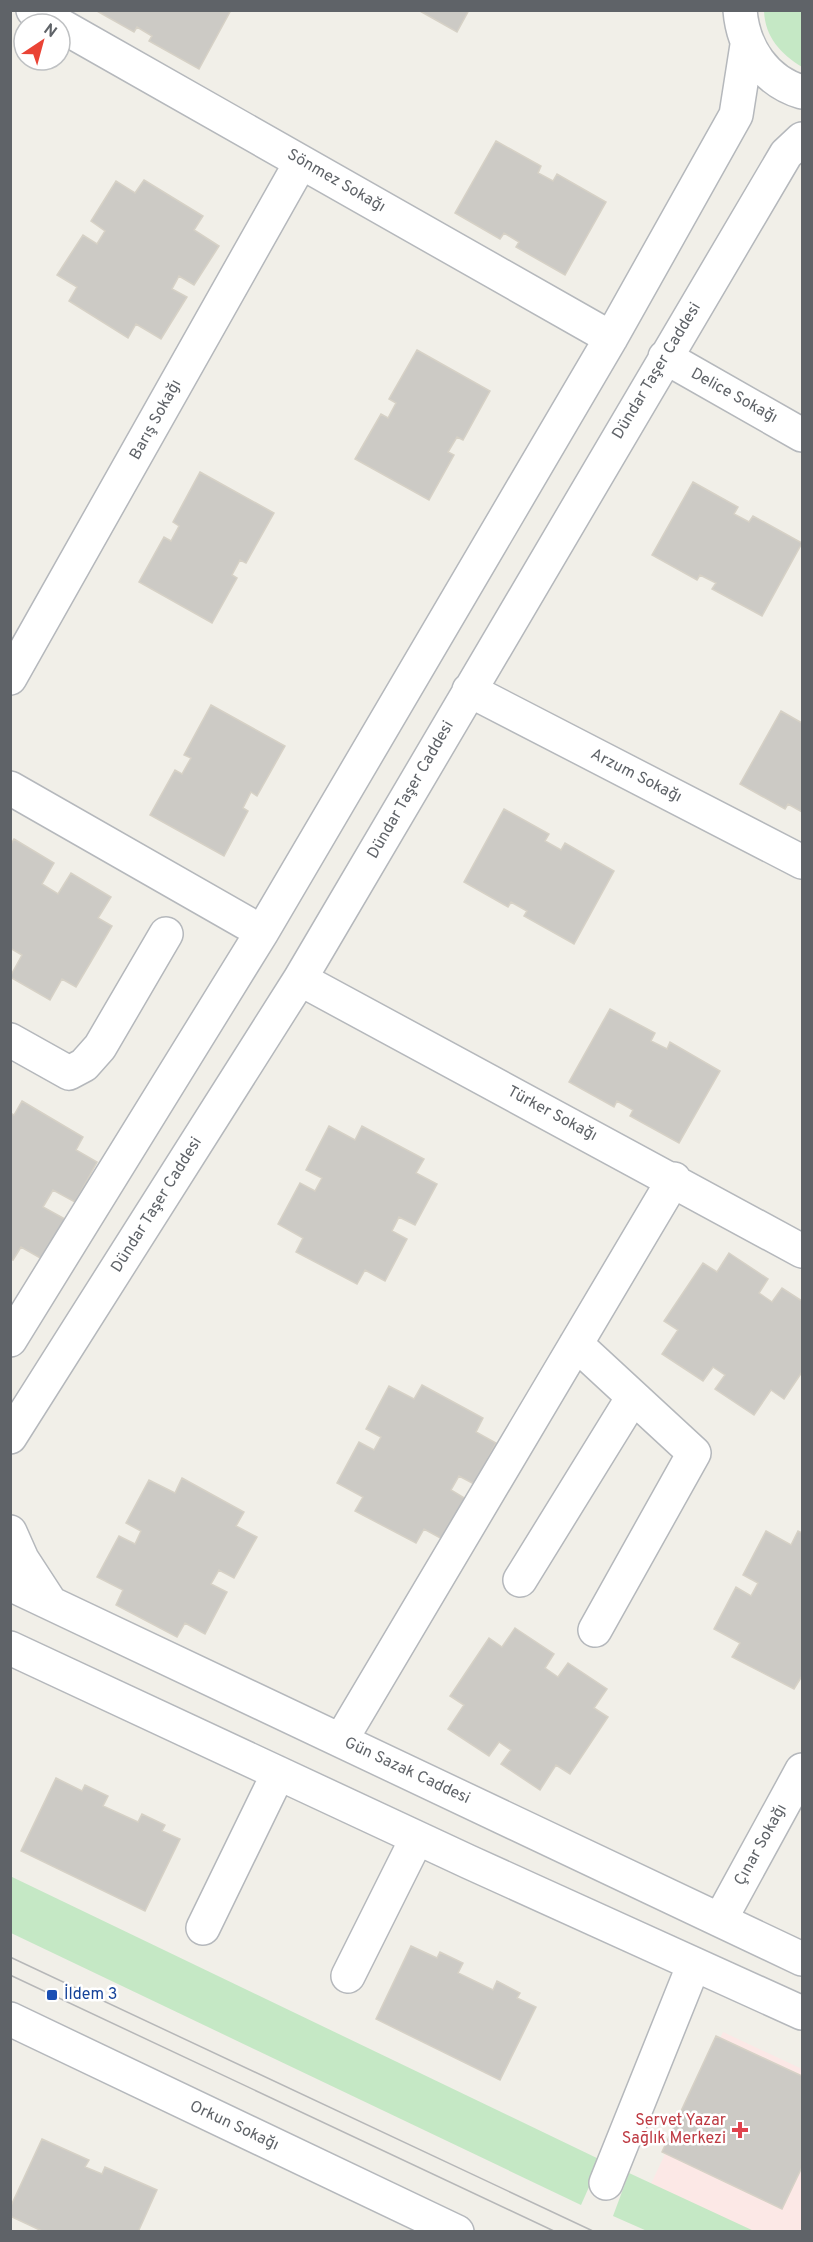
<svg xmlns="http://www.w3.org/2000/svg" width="813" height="2242" font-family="Overpass,sans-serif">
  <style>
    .medical { fill: #fce8e6 }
    .green { fill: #c5e8c5 }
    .building { fill: #cccac5; stroke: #d6d1c6; stroke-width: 1.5 }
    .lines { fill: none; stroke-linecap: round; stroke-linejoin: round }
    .minor-casing { stroke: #b5b8bc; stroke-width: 36 }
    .minor { stroke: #fff; stroke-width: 33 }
    .tram { stroke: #b6b7b8; stroke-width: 1.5 }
    .transit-dot { fill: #1a4fb4; stroke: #fff; stroke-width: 2 }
    .health-dot { fill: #e0444e; stroke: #fff; stroke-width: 2 }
    .labels { text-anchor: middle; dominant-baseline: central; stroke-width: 5; stroke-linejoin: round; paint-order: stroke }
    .street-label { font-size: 16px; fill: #5f6368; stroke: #fff }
    .transit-label { font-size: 16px; fill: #164399; stroke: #fff; text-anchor: start }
    .health-label { font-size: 16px; fill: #be3a42; stroke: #fff; text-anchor: end }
  </style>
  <rect width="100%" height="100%" fill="#f1efe8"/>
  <!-- medical -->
  <path class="medical" d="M 723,2032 L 802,2069 L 802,2231 L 736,2231 L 648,2190 Z"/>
  <!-- green -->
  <path class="green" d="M 764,11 L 802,11 L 802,67 C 781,54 765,37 764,11 Z
    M 10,1876 L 601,2160 L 581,2205 L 11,1933 Z
    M 629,2173 L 754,2231 L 647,2231 L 613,2216 Z"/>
  <!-- building -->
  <path class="building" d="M 95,10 L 231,10 L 199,69 L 149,41 L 152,36 L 137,27 L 134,32 Z
    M 418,10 L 469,10 L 457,32 Z
    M 496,141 L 541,166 L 538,173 L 553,181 L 557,174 L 606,202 L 565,275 L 516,247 L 519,242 L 504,233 L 500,239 L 455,213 Z
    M 144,180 L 203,216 L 194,230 L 219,246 L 194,285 L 179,276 L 172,289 L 187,297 L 161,339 L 136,324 L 128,338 L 69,301 L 77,287 L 57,275 L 83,235 L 97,244 L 105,231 L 91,221 L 116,181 L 135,193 Z
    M 417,350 L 490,391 L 463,440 L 457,437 L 448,452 L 454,455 L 429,500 L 355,459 L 381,414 L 388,418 L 396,403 L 389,399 Z
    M 200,472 L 274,513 L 246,563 L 240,560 L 232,575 L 237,578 L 212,623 L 139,582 L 164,537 L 171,541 L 179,526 L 173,522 Z
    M 693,482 L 738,507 L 734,514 L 749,522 L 753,516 L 802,543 L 762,616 L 712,589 L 716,583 L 700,575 L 697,580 L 652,555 Z
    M 211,705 L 285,746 L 257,796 L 251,792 L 243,808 L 248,811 L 224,856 L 150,815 L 175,770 L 182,774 L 191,758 L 184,755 Z
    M 781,711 L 802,723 L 802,812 L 788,804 L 785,809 L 740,784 Z
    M 504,809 L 549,834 L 545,841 L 561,850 L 565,843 L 614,871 L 574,944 L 524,916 L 527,911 L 511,902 L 508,907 L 464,882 Z
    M 14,839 L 54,863 L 42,884 L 58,894 L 71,873 L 111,897 L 98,918 L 112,926 L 76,987 L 62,979 L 50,1000 L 10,977 L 22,955 L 10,948 L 10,846 Z
    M 610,1009 L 655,1033 L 651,1041 L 667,1049 L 670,1042 L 720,1071 L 679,1143 L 630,1116 L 633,1110 L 617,1101 L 614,1107 L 569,1082 Z
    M 22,1101 L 83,1137 L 76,1150 L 97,1162 L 75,1202 L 53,1190 L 43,1207 L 65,1219 L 42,1259 L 21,1247 L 13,1260 L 10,1259 L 10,1113 L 14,1115 Z
    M 329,1126 L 355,1140 L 362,1126 L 424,1159 L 416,1173 L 437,1184 L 415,1225 L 399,1217 L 392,1231 L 407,1239 L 385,1281 L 365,1270 L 357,1284 L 296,1252 L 303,1238 L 278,1224 L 300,1183 L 315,1191 L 322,1178 L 306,1170 Z
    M 729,1253 L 768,1279 L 759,1293 L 772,1302 L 782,1288 L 802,1301 L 802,1372 L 784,1399 L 771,1390 L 754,1415 L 715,1389 L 725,1375 L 713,1367 L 703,1381 L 662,1354 L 678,1330 L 664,1321 L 703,1263 L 717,1272 Z
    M 422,1385 L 483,1418 L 476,1432 L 496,1443 L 474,1484 L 459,1476 L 451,1490 L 466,1499 L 444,1540 L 424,1529 L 416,1543 L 355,1511 L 363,1497 L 337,1483 L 359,1442 L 374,1450 L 381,1437 L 366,1429 L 389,1386 L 414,1399 Z
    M 182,1478 L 244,1512 L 236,1526 L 257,1537 L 234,1578 L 219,1570 L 211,1584 L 227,1592 L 205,1634 L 185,1623 L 177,1637 L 116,1605 L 123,1590 L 97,1577 L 119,1536 L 135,1544 L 141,1531 L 126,1523 L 149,1480 L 175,1493 Z
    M 766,1531 L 791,1545 L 798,1531 L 802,1533 L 802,1676 L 794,1689 L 732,1657 L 740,1643 L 714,1629 L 736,1587 L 751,1596 L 758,1583 L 743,1575 Z
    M 515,1628 L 554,1654 L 545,1668 L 558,1677 L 568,1663 L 607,1689 L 594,1708 L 608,1717 L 570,1774 L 556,1765 L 540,1790 L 501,1764 L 511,1750 L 499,1742 L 489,1756 L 448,1729 L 464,1705 L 450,1696 L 489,1638 L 502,1647 Z
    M 56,1778 L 82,1791 L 85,1785 L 108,1796 L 103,1806 L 138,1822 L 142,1814 L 165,1825 L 162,1831 L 180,1839 L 145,1911 L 21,1851 Z
    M 411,1946 L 437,1958 L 440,1952 L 463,1963 L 458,1973 L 493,1990 L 497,1981 L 520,1993 L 517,1998 L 536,2007 L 500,2080 L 376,2019 Z
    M 716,2036 L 802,2076 L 802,2167 L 782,2209 L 662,2152 Z
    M 42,2139 L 89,2160 L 85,2167 L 102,2174 L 105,2167 L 157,2190 L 138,2232 L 44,2232 L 10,2216 L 10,2208 Z"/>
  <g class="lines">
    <defs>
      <path id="minor" d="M 33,10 L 57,24
        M 740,10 C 743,48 765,81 802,92
        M 60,25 L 611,338
        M 665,357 L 802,435
        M 10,678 L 301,162
        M 469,690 L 802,862
        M 10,788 L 262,932
        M 300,979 L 802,1251
        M 10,1040 L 69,1073 L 84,1065 L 100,1047 L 166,934
        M 10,1340 L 262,932 L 611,338 L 736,115 L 747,45
        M 576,1344 L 694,1453 L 595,1630
        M 10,1437 L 300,979 L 786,154 L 802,139
        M 10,1532 L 22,1559 L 50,1602
        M 520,1580 L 633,1397
        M 10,1584 L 802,1959
        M 10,1648 L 469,1862 L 802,2013
        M 341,1740 L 674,1179
        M 720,1920 L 802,1770
        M 203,1928 L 278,1774
        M 348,1976 L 417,1838
        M 10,2019 L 457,2232
        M 606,2183 L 694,1964"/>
    </defs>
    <!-- minor casing -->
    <use href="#minor" class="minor-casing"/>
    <!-- minor -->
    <use href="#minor" class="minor"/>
    <!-- tram -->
    <path class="tram" d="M 10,1957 L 595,2232
      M 10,1975 L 556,2232"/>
  </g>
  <!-- markers -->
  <rect class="transit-dot" x="46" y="1989" width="12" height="12" rx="3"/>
  <path class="health-dot" d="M737 2121h6v6h6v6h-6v6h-6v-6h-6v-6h6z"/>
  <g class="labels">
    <!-- street labels -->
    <g class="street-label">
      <text transform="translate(336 181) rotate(30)">Sönmez Sokağı</text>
      <text transform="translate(657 371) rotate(-59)">Dündar Taşer Caddesi</text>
      <text transform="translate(734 396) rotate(29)">Delice Sokağı</text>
      <text transform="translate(156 420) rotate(-61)">Barış Sokağı</text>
      <text transform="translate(636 776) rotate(27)">Arzum Sokağı</text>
      <text transform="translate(411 790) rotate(-60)">Dündar Taşer Caddesi</text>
      <text transform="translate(552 1114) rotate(28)">Türker Sokağı</text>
      <text transform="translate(157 1205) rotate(-58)">Dündar Taşer Caddesi</text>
      <text transform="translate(407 1771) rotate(25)">Gün Sazak Caddesi</text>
      <text transform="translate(761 1845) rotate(-61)">Çınar Sokağı</text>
      <text transform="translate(234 2126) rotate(25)">Orkun Sokağı</text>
    </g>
    <!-- transit labels -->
    <g class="transit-label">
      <text x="64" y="1995">İldem 3</text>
    </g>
    <!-- health labels -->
    <g class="health-label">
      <text x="726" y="2121">Servet Yazar<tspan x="726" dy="18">Sağlık Merkezi</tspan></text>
    </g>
  </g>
  <!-- border -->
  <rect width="813" height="2242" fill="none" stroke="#5f6368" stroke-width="24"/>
  <!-- north arrow -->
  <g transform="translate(42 42) rotate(36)"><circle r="28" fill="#ffffff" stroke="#bfc1c3" stroke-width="1.5"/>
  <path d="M0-4.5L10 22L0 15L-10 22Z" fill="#ea4335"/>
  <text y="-9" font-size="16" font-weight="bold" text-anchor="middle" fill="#5f6368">N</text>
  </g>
</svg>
